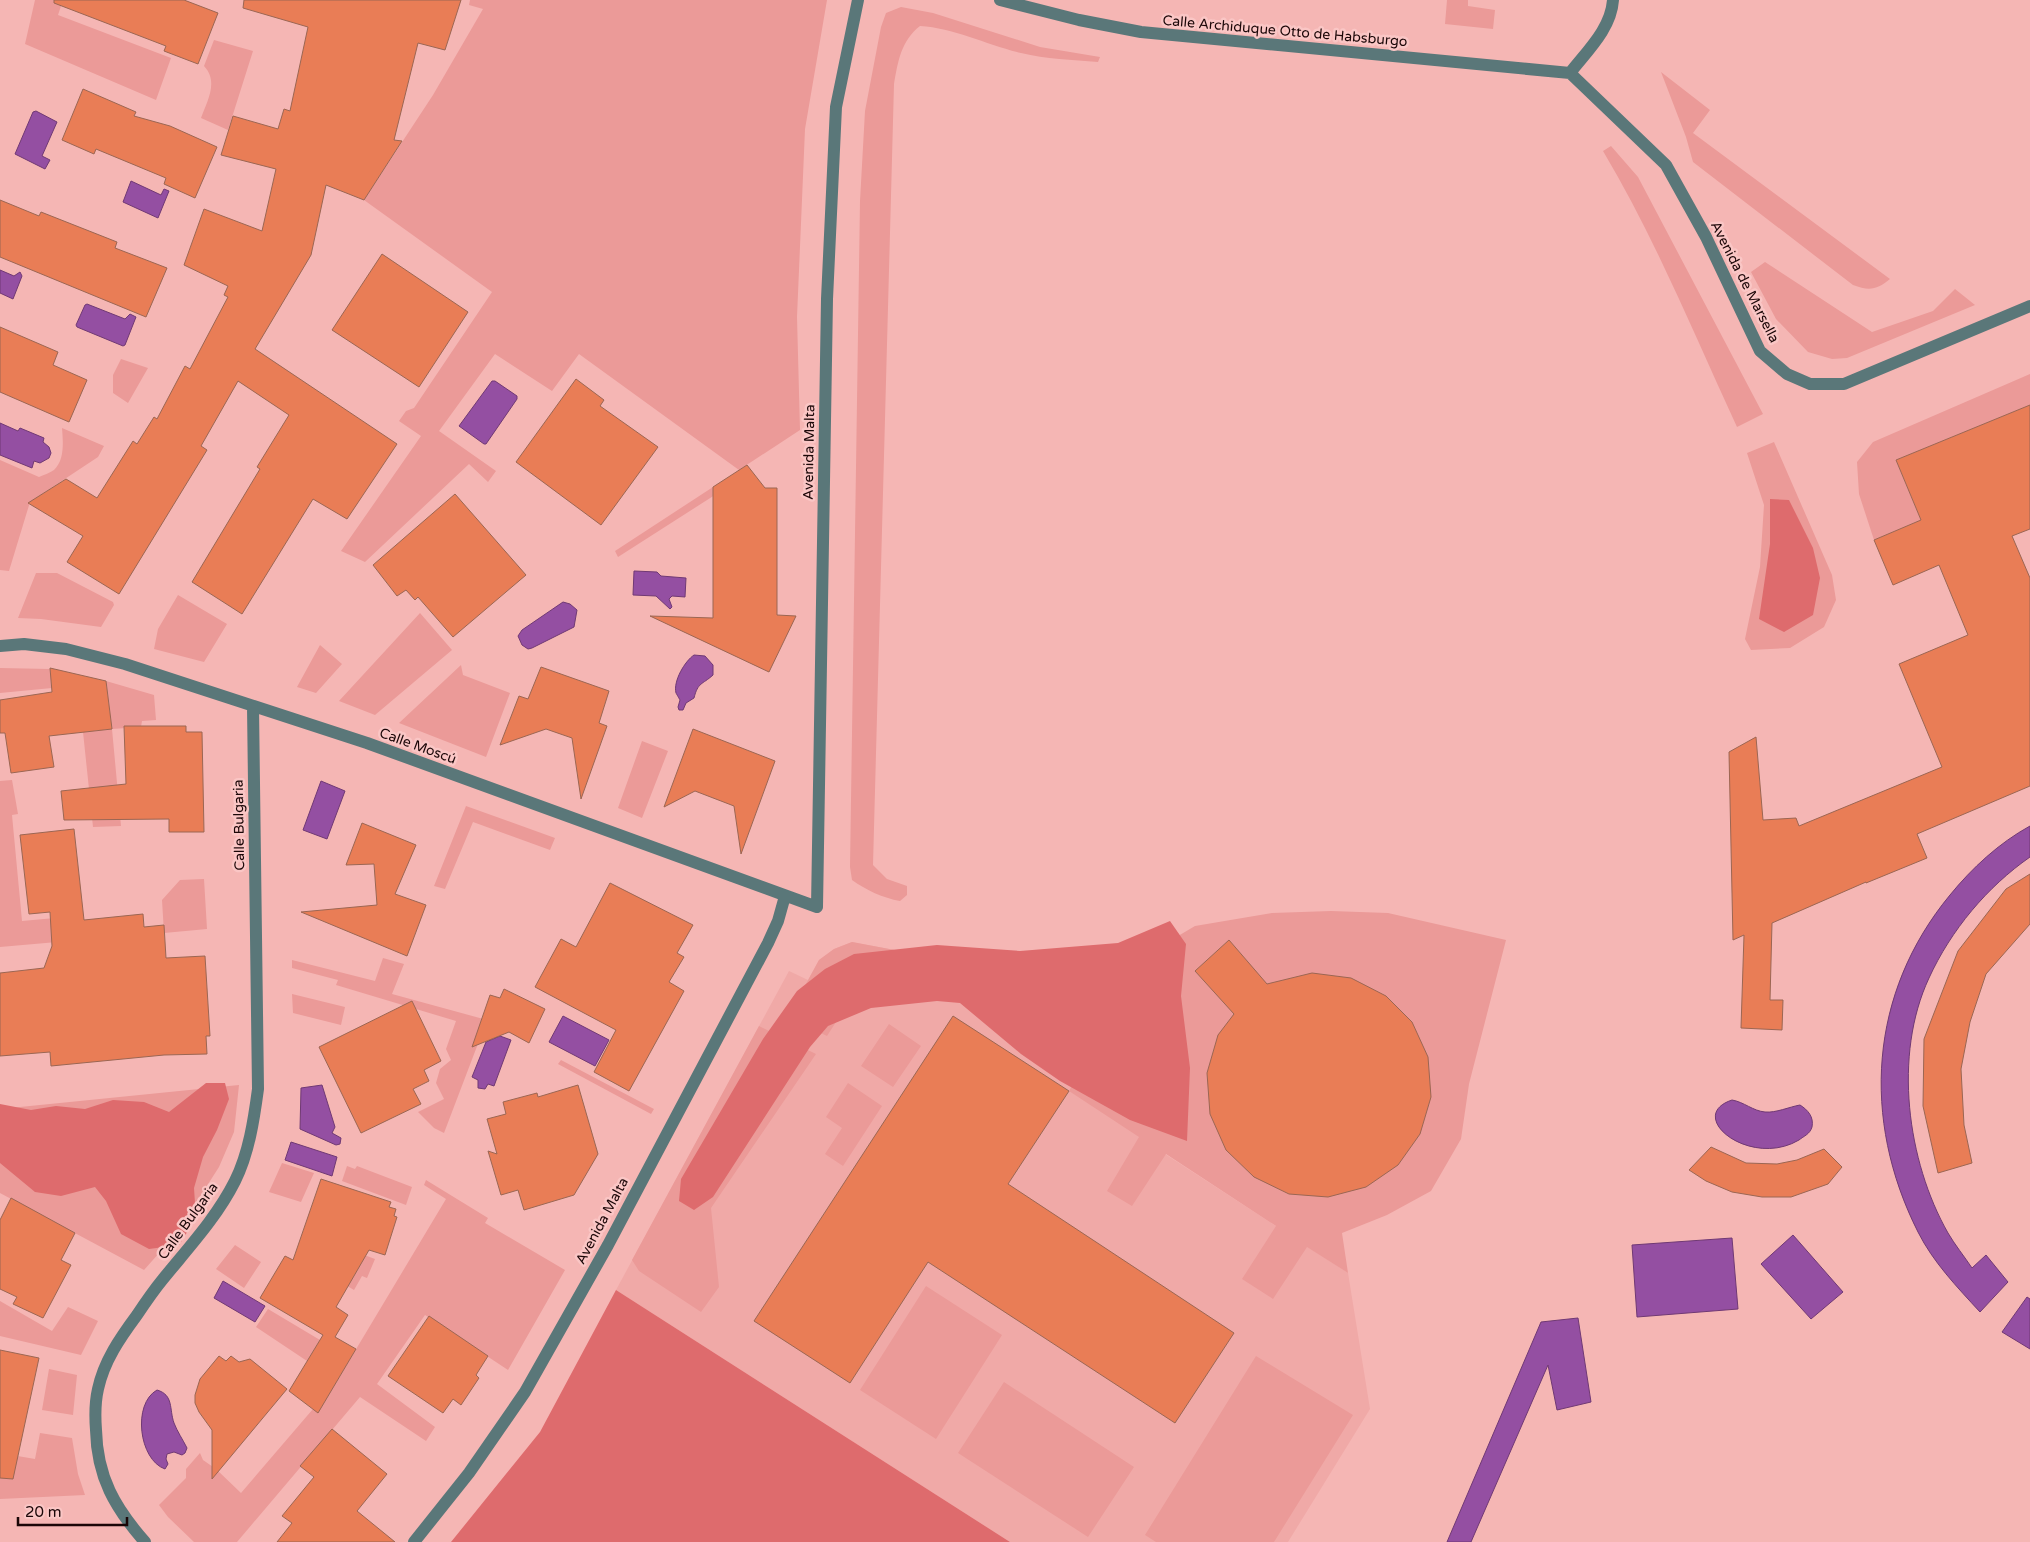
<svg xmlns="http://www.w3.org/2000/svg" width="2030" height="1542" font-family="'Varela Round',sans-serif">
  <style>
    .built { fill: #f0a9a7 }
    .green { fill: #eb9a98; fill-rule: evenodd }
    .forest { fill: #de6b6d }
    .water { fill: #944fa2; stroke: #703974 }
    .building { fill: #e97d56; stroke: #9b6653 }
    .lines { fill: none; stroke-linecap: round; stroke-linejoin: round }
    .minor { stroke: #5a7779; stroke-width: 12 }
    .labels { text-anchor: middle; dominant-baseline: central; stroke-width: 5; stroke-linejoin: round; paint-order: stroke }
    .street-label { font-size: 14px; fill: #1b0607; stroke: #fac6c5 }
  </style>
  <rect width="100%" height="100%" fill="#f5b6b4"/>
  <!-- built -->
  <path class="built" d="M 852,942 L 953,961 L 1165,1154 L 1348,1273 L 1370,1409 L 1288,1542 L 1010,1542 L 616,1290 L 789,971 L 808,980 L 819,960 L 834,949 Z"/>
  <!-- green -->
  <path class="green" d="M 35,0 L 63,0 L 58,15 L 171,58 L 156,100 L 25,44 Z
    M 470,0 L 827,0 L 805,129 L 797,317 L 800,430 L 739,470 L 579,354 L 552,391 L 495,354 L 439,431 L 496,471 L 488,482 L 469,464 L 365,562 L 341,551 L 421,436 L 399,421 L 406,411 L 414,408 L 492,292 L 364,200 L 433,95 L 483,9 L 469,5 Z
    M 1447,0 L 1468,0 L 1468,6 L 1495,10 L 1493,29 L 1445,24 Z
    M 901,7 L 933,13 L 1040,47 L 1100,57 L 1098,62 C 1072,60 1046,59 1021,53 C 987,45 954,28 920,26 C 901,41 898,61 894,84 L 873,865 L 887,879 L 907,886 L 907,895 L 900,901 C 883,898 866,890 852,880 L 850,867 L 860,201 L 865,111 L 881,27 L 886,13 Z
    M 214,40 L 253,51 L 228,130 L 201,118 C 207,101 219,82 204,66 Z
    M 1661,72 L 1710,110 L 1693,133 L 1890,279 C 1877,290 1869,291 1853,285 L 1693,162 L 1686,137 Z
    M 1611,146 L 1638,177 L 1763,414 L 1737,427 C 1694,334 1655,238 1603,151 Z
    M 1765,262 L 1872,332 L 1933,311 L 1955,289 L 1975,305 L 1847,358 L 1832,359 L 1808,352 L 1776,319 L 1751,272 Z
    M 121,359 L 148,368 L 128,403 L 113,393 L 113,375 Z
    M 2030,374 L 2030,405 L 1896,460 L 1921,520 L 1874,540 L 1859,494 L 1857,462 L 1873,442 Z
    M 62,428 L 104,446 L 98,457 L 30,502 L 9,571 L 0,570 L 0,460 L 39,477 C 43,475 50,473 54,470 C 65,460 63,441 62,428 Z
    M 1774,442 L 1832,575 L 1836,600 L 1824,627 L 1790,648 L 1751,650 L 1745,639 L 1760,567 L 1764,505 L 1747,453 Z
    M 713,487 L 718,493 L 618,557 L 615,551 Z
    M 36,573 L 57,573 L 113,602 L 114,605 L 101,627 L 41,619 L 18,618 Z
    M 178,595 L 227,624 L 204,662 L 154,649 L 158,629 Z
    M 420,613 L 452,650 L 375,715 L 339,701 Z
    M 320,645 L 342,664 L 316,693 L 297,687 Z
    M 461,665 L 463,675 L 510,693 L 486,757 L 399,723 Z
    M 0,668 L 50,669 L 52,688 L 0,693 Z
    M 106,681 L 154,695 L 156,720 L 142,721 L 141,727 L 112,729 L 121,826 L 93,827 L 83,732 L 112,729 Z
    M 642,741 L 668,751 L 642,818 L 618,808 Z
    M 12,780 L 18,814 L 12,815 L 22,921 L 55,918 L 57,942 L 0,947 L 0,781 Z
    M 466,806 L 555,838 L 550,850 L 473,822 L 445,889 L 434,886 Z
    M 204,879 L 207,929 L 164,933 L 162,900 L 180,880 Z
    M 1331,911 L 1388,913 L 1506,940 L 1469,1084 L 1461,1139 L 1431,1191 L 1387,1215 L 1342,1233 L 1348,1273 L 1307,1247 L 1273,1299 L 1242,1279 L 1276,1226 L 1166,1154 L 1132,1206 L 1107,1191 L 1139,1137 L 1069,1091 L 1106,1027 L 930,991 L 843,1011 L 827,1036 L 788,1017 L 819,960 L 834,949 L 852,942 L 953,961 L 1151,952 L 1195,926 L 1272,913 ZM 1229,940 L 1248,962 L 1215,992 L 1195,971 Z
    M 383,958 L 404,964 L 392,994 L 487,1020 L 444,1133 L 434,1128 L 418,1112 L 444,1099 L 436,1083 L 440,1069 L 451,1060 L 446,1049 L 456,1021 L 336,985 L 338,980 L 292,968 L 292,960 L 375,981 Z
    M 292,994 L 345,1007 L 341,1025 L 293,1013 Z
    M 889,1024 L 921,1046 L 893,1087 L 861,1066 Z
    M 759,1026 L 816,1054 L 711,1208 L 719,1287 L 701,1312 L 639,1271 L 632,1260 Z
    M 561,1060 L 654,1109 L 651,1114 L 558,1064 Z
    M 848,1083 L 882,1106 L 843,1166 L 825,1154 L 842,1128 L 826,1117 Z
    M 239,1085 L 234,1132 L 219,1167 L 176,1234 L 144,1270 L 0,1193 L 0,1109 Z
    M 282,1163 L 314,1173 L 301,1202 L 269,1192 Z
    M 347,1166 L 355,1169 L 357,1166 L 412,1187 L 406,1205 L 342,1181 Z
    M 426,1180 L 488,1218 L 485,1223 L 565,1270 L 508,1370 L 425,1315 L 377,1384 L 435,1427 L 426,1441 L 360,1397 L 237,1542 L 194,1542 L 168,1517 L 159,1505 L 186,1478 L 186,1469 L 200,1453 L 203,1460 L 216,1469 L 241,1493 L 337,1381 L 446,1199 L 424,1185 Z
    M 327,1241 L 375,1259 L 367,1278 L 362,1276 L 354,1290 L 313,1265 Z
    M 235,1245 L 261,1262 L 244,1288 L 216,1269 Z
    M 926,1286 L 1002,1335 L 936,1439 L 860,1390 Z
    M 0,1301 L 52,1331 L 68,1307 L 98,1321 L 81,1355 L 0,1336 Z
    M 268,1309 L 320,1340 L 307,1361 L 256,1327 Z
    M 1256,1356 L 1353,1415 L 1274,1542 L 1156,1542 L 1145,1535 Z
    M 49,1369 L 77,1375 L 73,1415 L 42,1410 Z
    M 1004,1382 L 1134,1467 L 1088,1537 L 958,1453 Z
    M 40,1433 L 72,1438 L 78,1474 L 85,1495 L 0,1499 L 0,1453 L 35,1459 Z"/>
  <!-- forest -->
  <path class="forest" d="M 1770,499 L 1789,500 L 1813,548 L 1820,578 L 1813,615 L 1784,632 L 1759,619 L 1770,544 Z
    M 1170,921 L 1186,944 L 1181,996 L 1190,1068 L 1187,1141 L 1130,1120 L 1060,1081 L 1021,1054 L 960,1003 L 937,1001 L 871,1008 L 828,1026 L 810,1047 L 713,1197 L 694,1210 L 679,1201 L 681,1179 L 763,1039 L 797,991 L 825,969 L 854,954 L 937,945 L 1020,951 L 1118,943 Z
    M 206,1083 L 225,1083 L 229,1099 L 217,1130 L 203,1157 L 194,1188 L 196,1218 L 179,1245 L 149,1249 L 121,1234 L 106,1201 L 95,1187 L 61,1196 L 35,1192 L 0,1163 L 0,1104 L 31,1110 L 56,1106 L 85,1109 L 113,1100 L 144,1102 L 169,1112 Z
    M 616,1290 L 1010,1542 L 451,1542 L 540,1432 Z"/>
  <!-- water -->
  <path class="water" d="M 36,111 L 57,122 L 42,156 L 50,160 L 45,169 L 15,154 L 33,112 Z
    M 131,181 L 161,195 L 164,189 L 169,191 L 158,218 L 123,202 Z
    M 0,270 L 14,276 L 20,272 L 22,276 L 13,299 L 0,293 Z
    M 87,304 L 125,319 L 130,314 L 136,317 L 125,345 L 123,346 L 77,327 L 76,325 L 85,305 Z
    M 492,381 L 495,381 L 517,396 L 517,399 L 486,444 L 484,444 L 459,426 Z
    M 0,423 L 18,431 L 20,428 L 44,438 L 43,442 L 49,447 L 51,453 L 49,458 L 40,463 L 34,461 L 32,468 L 0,455 Z
    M 634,571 L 657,572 L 661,576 L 686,578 L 685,597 L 672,596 L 669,599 L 672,607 L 670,609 L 656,596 L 633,595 Z
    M 563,602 L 570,604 L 577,610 L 574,627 L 532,648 L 528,649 L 522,645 L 518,636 L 522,630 Z
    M 694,655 L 705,656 L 713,665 L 713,675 C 702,685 698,682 694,698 L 686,703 L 683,710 L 679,710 L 678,707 L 680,700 C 680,700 676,693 676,693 C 673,681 685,661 694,655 Z
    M 321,781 L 345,791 L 327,839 L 303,830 Z
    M 2030,826 L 2030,857 C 1987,887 1951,930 1929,978 C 1893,1055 1907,1161 1948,1233 C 1955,1245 1964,1256 1972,1268 L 1986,1255 L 2008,1282 L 1980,1312 C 1957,1287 1933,1262 1918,1232 C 1861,1119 1869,993 1950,895 C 1972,868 1999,843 2030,826 Z
    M 563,1016 L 609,1040 L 595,1066 L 549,1042 Z
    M 500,1036 L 511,1040 L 494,1086 L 488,1084 L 485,1089 L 478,1088 L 478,1080 L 472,1077 L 486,1042 Z
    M 322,1085 L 335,1127 L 332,1133 L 341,1138 L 340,1144 L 336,1145 L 300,1129 L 301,1088 Z
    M 1732,1100 C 1744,1102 1753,1111 1765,1112 C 1776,1113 1789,1107 1800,1105 C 1808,1110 1814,1117 1812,1127 C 1810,1134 1804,1136 1799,1140 C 1750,1169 1684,1116 1732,1100 Z
    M 291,1142 L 337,1157 L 332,1176 L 285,1160 Z
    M 1793,1235 L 1843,1292 L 1811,1319 L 1761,1264 Z
    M 1732,1238 L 1738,1309 L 1637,1317 L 1632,1245 Z
    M 223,1281 L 265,1306 L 255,1322 L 214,1298 Z
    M 2027,1297 L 2030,1299 L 2030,1349 L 2002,1332 Z
    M 1578,1318 L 1591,1402 L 1557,1410 L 1548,1365 L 1471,1542 L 1447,1542 L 1541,1322 Z
    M 157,1390 C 174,1395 169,1409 174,1423 C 177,1431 183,1440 187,1448 L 185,1453 L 182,1455 L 174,1452 L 167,1454 L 166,1459 L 168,1464 L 165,1469 C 139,1460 132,1404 157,1390 Z"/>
  <!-- building -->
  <path class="building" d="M 54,0 L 184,0 L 218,13 L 198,64 L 164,51 L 166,46 L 54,3 Z
    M 244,0 L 461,0 L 445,50 L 418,43 L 394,140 L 402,141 L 364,200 L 326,185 L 311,255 L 255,349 L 397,444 L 347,519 L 313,499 L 242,614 L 192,582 L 260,469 L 257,467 L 289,415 L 238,381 L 201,446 L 207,450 L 119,594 L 67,562 L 83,536 L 28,503 L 66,479 L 97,498 L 133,441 L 137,444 L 154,417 L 157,419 L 185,366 L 190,369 L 228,297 L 224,295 L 228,286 L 184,265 L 204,209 L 262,231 L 276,169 L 221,155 L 233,116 L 278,129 L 284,109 L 290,111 L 308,27 L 243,8 Z
    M 83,89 L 136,112 L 134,116 L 170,126 L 217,147 L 195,198 L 164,184 L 166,178 L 96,149 L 94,154 L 62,140 Z
    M 0,200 L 39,216 L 41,212 L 117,242 L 115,248 L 167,268 L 146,317 L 0,257 Z
    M 382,254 L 468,312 L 419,387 L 332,330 Z
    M 0,327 L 58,352 L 53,365 L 87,380 L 69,422 L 0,392 Z
    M 576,379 L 604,400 L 600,406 L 658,447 L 601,525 L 516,462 Z
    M 2030,405 L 2030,529 L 2012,536 L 2030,578 L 2030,786 L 1917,834 L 1927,858 L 1866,883 L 1866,882 L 1772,923 L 1770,1000 L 1783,1000 L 1782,1030 L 1741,1028 L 1744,935 L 1733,940 L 1729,752 L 1756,737 L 1763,820 L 1796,818 L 1799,826 L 1942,767 L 1899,664 L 1968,635 L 1939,565 L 1893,585 L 1874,540 L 1921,520 L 1896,460 Z
    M 747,465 L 765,488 L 777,488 L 777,615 L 796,616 L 769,672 L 650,616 L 713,618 L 713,487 Z
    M 455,494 L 526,575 L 453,637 L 418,597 L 415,600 L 406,590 L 397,596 L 373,565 Z
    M 541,667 L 609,691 L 599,723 L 607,726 L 581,799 L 572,738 L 546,729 L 500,745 L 519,696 L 528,699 Z
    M 50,668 L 106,681 L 112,729 L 49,736 L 54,767 L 11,773 L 5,733 L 0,733 L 0,700 L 52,692 Z
    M 124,726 L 186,726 L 186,732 L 202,732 L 204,832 L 169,832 L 169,819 L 64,820 L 61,791 L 126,784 Z
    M 693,729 L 775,761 L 741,854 L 734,806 L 695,791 L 664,807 Z
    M 362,823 L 416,845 L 395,894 L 426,905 L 407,956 L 301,912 L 377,905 L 374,864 L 346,865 Z
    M 74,829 L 84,920 L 143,914 L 144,927 L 164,925 L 166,958 L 205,956 L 210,1036 L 206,1036 L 207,1054 L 164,1055 L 51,1066 L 50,1052 L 0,1056 L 0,973 L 44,968 L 52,946 L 50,912 L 29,914 L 20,835 Z
    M 2030,874 L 2030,924 L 1986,974 L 1970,1022 L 1961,1069 L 1964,1125 L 1972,1163 L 1938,1173 L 1923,1106 L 1924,1039 L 1958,951 L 2006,889 Z
    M 610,883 L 693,925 L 677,953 L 684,957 L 669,982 L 684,991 L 629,1091 L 594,1072 L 616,1030 L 535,987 L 561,939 L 576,947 Z
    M 1229,940 L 1267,984 L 1312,973 L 1351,978 L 1386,996 L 1412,1022 L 1428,1057 L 1431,1097 L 1420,1134 L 1398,1165 L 1366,1187 L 1328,1197 L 1289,1194 L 1254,1177 L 1226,1150 L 1210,1114 L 1207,1073 L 1218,1035 L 1234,1014 L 1195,971 Z
    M 504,989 L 545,1009 L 529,1043 L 509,1032 L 472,1047 L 490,995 L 500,998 Z
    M 412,1001 L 441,1061 L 424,1070 L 429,1081 L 413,1089 L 421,1104 L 361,1133 L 319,1047 Z
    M 953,1016 L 1069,1091 L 1008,1184 L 1234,1333 L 1175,1423 L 928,1262 L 850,1383 L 754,1321 Z
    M 578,1085 L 598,1154 L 574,1195 L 524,1210 L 518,1190 L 501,1195 L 488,1151 L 497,1154 L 487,1119 L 506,1114 L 503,1102 L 537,1093 L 538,1097 Z
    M 1711,1147 L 1746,1163 L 1777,1164 L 1797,1160 L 1824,1149 L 1842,1167 L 1828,1184 L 1791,1197 L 1762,1197 L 1732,1192 L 1706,1181 L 1689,1170 Z
    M 321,1179 L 391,1202 L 389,1207 L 396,1209 L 394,1216 L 397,1217 L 385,1255 L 369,1250 L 336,1307 L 348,1315 L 335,1337 L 356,1349 L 318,1413 L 289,1391 L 323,1335 L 260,1298 L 285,1256 L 293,1260 Z
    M 11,1198 L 75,1233 L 61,1260 L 71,1265 L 43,1318 L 13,1304 L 17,1297 L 0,1289 L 0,1220 Z
    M 429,1316 L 488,1356 L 476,1375 L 479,1378 L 461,1405 L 453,1399 L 443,1413 L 388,1376 Z
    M 0,1350 L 39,1358 L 13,1479 L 0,1478 Z
    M 219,1356 L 226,1361 L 231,1356 L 239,1362 L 250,1359 L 287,1389 L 212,1479 L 212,1430 L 199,1412 L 195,1403 L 195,1395 L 200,1379 Z
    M 332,1429 L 387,1474 L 357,1511 L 395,1542 L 277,1542 L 292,1523 L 282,1516 L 314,1477 L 300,1466 Z"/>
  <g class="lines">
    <!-- minor -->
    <path class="minor" d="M 1000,0 L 1079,20 L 1141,32 L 1570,73
      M 1570,73 L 1666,165 L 1706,237 L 1760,351 L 1787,374 L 1810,384 L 1844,384 L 2030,306
      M 1570,73 C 1587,51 1611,29 1613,0
      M 0,646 L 24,644 L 66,649 L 125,664 L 367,743 L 817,907 L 827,299 L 836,107 L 858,0
      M 145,1542 C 115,1508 97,1477 96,1430 C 95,1417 95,1402 98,1389 C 104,1361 120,1338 137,1315 C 145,1303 154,1290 163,1279 C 189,1247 217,1217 235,1181 C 249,1153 254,1119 258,1089 L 253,707
      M 414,1542 L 469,1473 L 525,1392 L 608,1245 L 768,943 L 778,921 L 785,896"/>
  </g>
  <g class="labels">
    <!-- street labels -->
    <g class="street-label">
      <text transform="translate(1285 31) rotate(5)">Calle Archiduque Otto de Habsburgo</text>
      <text transform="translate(1745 282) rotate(63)">Avenida de Marsella</text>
      <text transform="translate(809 452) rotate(-89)">Avenida Malta</text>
      <text transform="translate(418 746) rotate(20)">Calle Moscú</text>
      <text transform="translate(239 825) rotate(-91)">Calle Bulgaria</text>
      <text transform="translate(188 1221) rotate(-54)">Calle Bulgaria</text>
      <text transform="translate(602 1221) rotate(-62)">Avenida Malta</text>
    </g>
  </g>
  <!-- scale -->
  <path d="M18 1517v8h109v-8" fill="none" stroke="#1b0607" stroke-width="2.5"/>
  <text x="25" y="1517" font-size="15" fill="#1b0607" stroke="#fac6c5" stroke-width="4" paint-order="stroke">20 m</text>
</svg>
